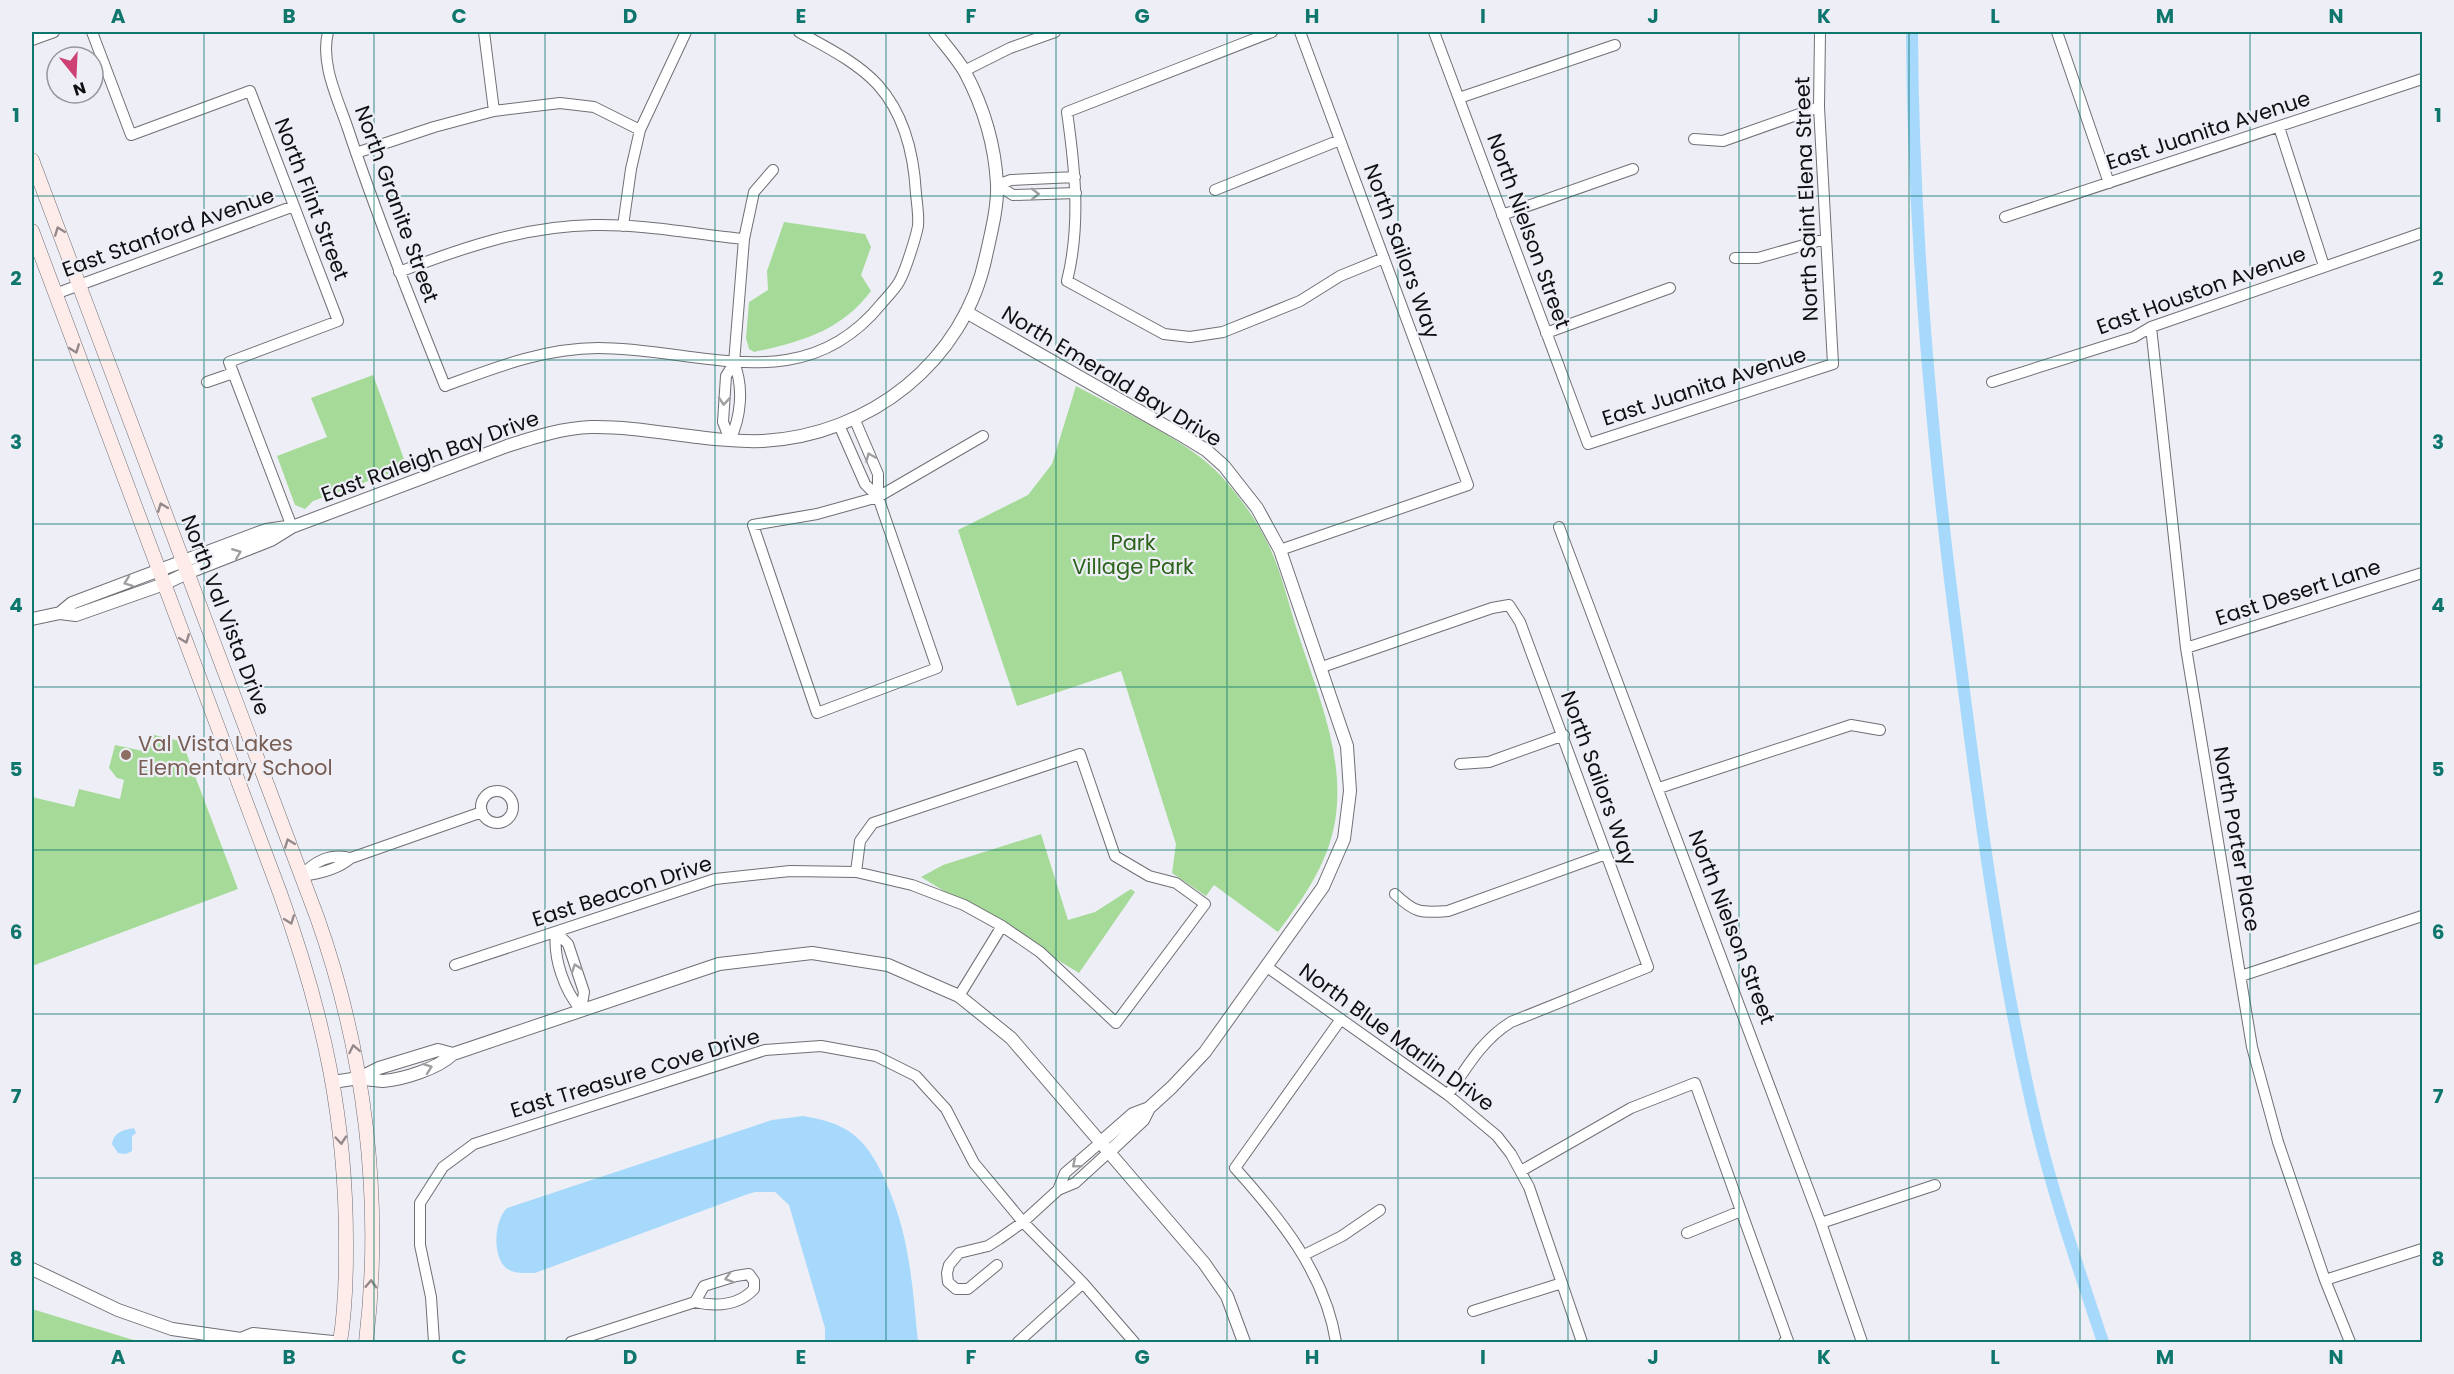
<svg xmlns="http://www.w3.org/2000/svg" width="2454" height="1374" font-family="Poppins,sans-serif">
  <style>
    .green { fill: #a6da99 }
    .water { fill: #a6d9fb }
    .lines { fill: none; stroke-linecap: round; stroke-linejoin: round }
    .canal { stroke: #a6d9fb; stroke-width: 12 }
    .minor-casing { stroke: #6f6f75; stroke-width: 12 }
    .tertiary-casing { stroke: #6f6f75; stroke-width: 14 }
    .secondary-casing { stroke: #6f6f75; stroke-width: 15 }
    .minor { stroke: #fff; stroke-width: 10 }
    .tertiary { stroke: #fff; stroke-width: 12 }
    .secondary { stroke: #feeceb; stroke-width: 14 }
    .oneway { stroke: #9f9fa1 }
    .oneway2 { stroke: #93898a }
    .grid { fill: none; stroke: #0f766e; stroke-width: 1.5; stroke-opacity: 0.55 }
    .education-dot { fill: #8d6e63; stroke: #eeeff6; stroke-width: 2 }
    .labels { text-anchor: middle; dominant-baseline: central; stroke-width: 4.5; stroke-linejoin: round; paint-order: stroke }
    .street-label { font-size: 21px; fill: #101013; stroke: #eeeff6 }
    .park-label { font-size: 21px; fill: #2c631b; stroke: #eeeff6 }
    .education-label { font-size: 21px; fill: #785e54; stroke: #eeeff6; text-anchor: start }
    .neatline { fill: none; stroke: #0f766e; stroke-width: 2 }
    .grid-label { font-size: 20px; text-anchor: middle; font-weight: bold; fill: #0f766e }
  </style>
  <rect width="100%" height="100%" fill="#eeeff6"/>
  <!-- green -->
  <path class="green" d="M 784,222 L 865,234 L 871,247 L 861,275 L 871,291 C 841,331 801,342 754,352 L 749,349 L 746,338 L 749,302 L 768,290 L 767,271 Z
    M 373,375 L 407,467 L 313,501 L 305,509 L 295,505 L 277,456 L 327,437 L 311,398 Z
    M 1076,386 C 1120,410 1190,441 1222,477 C 1238,495 1253,515 1264,536 C 1280,565 1287,599 1297,630 C 1316,690 1344,752 1336,815 C 1330,861 1305,896 1278,932 L 1214,885 L 1206,896 L 1172,873 L 1176,844 L 1121,671 L 1017,706 L 958,530 L 1028,495 L 1052,464 Z
    M 150,734 L 176,740 L 181,739 L 238,889 L 32,966 L 32,797 L 74,807 L 79,789 L 120,799 L 124,780 L 117,778 L 109,768 L 115,745 L 143,751 L 146,750 Z
    M 1041,834 L 1068,920 L 1095,912 L 1131,889 L 1135,892 L 1079,973 L 921,877 L 943,865 Z
    M 32,1309 L 140,1342 L 32,1342 Z"/>
  <!-- water -->
  <path class="water" d="M 803,1116 C 821,1119 839,1123 854,1135 C 868,1146 878,1164 885,1180 C 910,1236 912,1283 918,1342 L 825,1342 L 825,1328 L 789,1205 L 775,1192 L 755,1192 L 745,1195 L 535,1273 C 526,1273 513,1274 506,1268 C 492,1255 494,1221 507,1208 L 772,1120 Z
    M 134,1128 L 136,1133 L 132,1136 L 132,1151 L 126,1154 L 118,1153 L 112,1144 C 114,1132 123,1130 134,1128 Z"/>
  <g class="lines">
    <!-- canal -->
    <path class="canal" d="M 1912,32 C 1913,239 1932,445 1959,651 C 1978,803 1998,956 2032,1106 C 2050,1186 2077,1264 2103,1342"/>
    <defs>
      <path id="minor" d="M 92,32 L 131,135 L 250,91 L 338,321 L 229,362 L 292,527
        M 328,32 C 320,64 338,99 348,129 C 377,216 411,301 445,386 C 494,368 544,348 598,348 C 701,348 803,401 882,303 C 888,296 895,289 899,282 C 905,272 916,237 918,226 C 919,216 917,204 916,194 C 914,156 904,114 878,85 C 857,62 826,47 799,32
        M 484,32 L 494,111
        M 1272,32 L 1067,112 C 1075,168 1081,225 1067,281 L 1164,334 L 1190,337 L 1223,332 L 1300,301 L 1340,276 L 1384,258
        M 1434,32 L 1588,444 L 1833,364 L 1819,107 L 1820,32
        M 2057,32 L 2109,183
        M 32,40 L 54,32
        M 964,71 L 1010,48 L 1055,32
        M 1459,98 L 1615,45
        M 2279,127 L 2324,266
        M 1694,139 L 1723,141 L 1819,107
        M 356,153 L 434,127 L 494,111 L 560,103 L 594,107 L 640,130
        M 997,185 L 1013,195 L 1076,193
        M 997,185 L 1011,180 L 1075,177
        M 1215,190 L 1340,140
        M 1502,215 L 1633,169
        M 2005,217 L 2422,79
        M 623,226 L 631,169 L 640,130 L 686,32
        M 1735,258 L 1758,258 L 1825,239
        M 399,272 C 462,248 525,226 594,225 C 643,224 694,234 744,239
        M 55,294 L 294,206
        M 2151,327 L 2186,648 L 2252,1047 L 2278,1142 L 2325,1280 L 2350,1342
        M 1546,333 L 1670,288
        M 207,382 L 233,373
        M 1992,382 L 2134,337 L 2151,327 L 2422,233
        M 854,418 L 878,474 L 878,497 L 937,668 L 817,713 L 753,525 L 817,514 L 878,497 L 983,436
        M 839,425 L 865,484 L 878,497
        M 730,440 C 741,417 744,387 734,363 L 744,239 L 754,192 L 773,170
        M 730,440 L 723,422 L 726,376 L 734,363
        M 1559,527 L 1821,1223 L 1862,1342
        M 1280,550 L 1468,485 L 1300,32
        M 2186,648 L 2422,573
        M 1322,667 L 1492,608 L 1509,605 L 1520,622 L 1648,967 L 1511,1022 C 1482,1040 1467,1067 1448,1095
        M 1460,764 L 1489,762 L 1564,735
        M 1659,788 L 1851,725 L 1880,730
        M481 807a16 16 0 1 1 32 0a16 16 0 1 1-32 0Z
        M 301,876 C 319,874 337,870 351,858 L 482,812
        M 301,876 C 315,861 330,853 351,858
        M 1395,894 C 1415,913 1420,913 1448,911 L 1606,854
        M 556,932 L 568,944 L 584,992 L 581,1010
        M 556,932 C 553,958 564,990 581,1010
        M 455,965 L 715,879 L 790,871 L 856,872 L 912,885 L 964,905 L 1002,926 L 1040,952 L 1116,1023 L 1205,904 L 1176,883 L 1149,876 L 1115,856 L 1080,754 L 873,823 L 860,841 L 856,872
        M 1267,967 L 1448,1095 L 1497,1136 L 1511,1154 L 1529,1187 L 1582,1342
        M 2241,976 L 2422,916
        M 959,996 L 1002,926
        M 1521,1171 L 1631,1108 L 1695,1083 L 1788,1341 L 1784,1342
        M 1058,1190 L 1065,1173 L 1101,1142
        M 1821,1223 L 1935,1185
        M 1687,1233 L 1741,1211
        M 1304,1255 L 1342,1236 L 1380,1210
        M 997,1265 L 968,1289 L 956,1289 L 948,1282 L 947,1273 L 949,1265 L 959,1253 L 988,1246 L 999,1239 L 1023,1222 L 1058,1190 L 1075,1183 L 1110,1151
        M 2325,1280 L 2422,1249
        M 1473,1311 L 1562,1283
        M 434,1342 L 431,1297 L 420,1245 L 420,1203 L 443,1167 L 474,1144 L 765,1050 L 821,1046 L 876,1056 L 916,1076 L 946,1109 L 974,1163 L 1023,1222 L 1083,1283 L 1134,1342
        M 571,1342 L 695,1302 C 717,1307 738,1306 754,1289 L 754,1281 L 749,1274 L 736,1276 L 704,1286 L 695,1302
        M 1018,1342 L 1083,1283
        M 1336,1342 C 1325,1273 1280,1218 1235,1168 L 1341,1019"/>
      <path id="tertiary" d="M 966,312 L 1183,436 L 1206,450 L 1224,466 L 1257,508 L 1280,550 L 1347,746 L 1350,791 L 1344,839 L 1323,887 L 1205,1052 L 1172,1087 L 1149,1108 L 1133,1114 L 1101,1142
        M 60,613 L 72,603 L 266,530 L 287,527
        M 32,619 L 60,613 L 76,615 L 164,584 L 187,573 L 271,540 L 292,527 L 507,446 C 535,437 562,428 591,427 C 648,426 705,443 763,441 C 870,435 964,362 986,256 C 991,233 998,207 997,184 C 995,146 983,106 965,72 C 957,58 945,45 935,32
        M 359,1078 C 366,1079 375,1081 383,1081 C 404,1079 437,1069 453,1054 L 719,964 L 812,953 L 888,965 L 959,996 L 1011,1038 L 1204,1263 L 1227,1296 L 1244,1342
        M 333,1082 L 359,1078 L 379,1068 L 438,1050 L 453,1054
        M 1110,1151 L 1143,1120 L 1149,1108
        M 32,1269 L 118,1310 L 172,1329 L 241,1339 L 253,1334 L 333,1342"/>
      <path id="secondary" d="M 32,160 L 317,917 C 365,1052 383,1200 366,1342
        M 32,231 L 280,893 C 324,1015 347,1121 346,1251 C 346,1282 345,1312 340,1342"/>
    </defs>
    <!-- minor casing -->
    <use href="#minor" class="minor-casing"/>
    <!-- tertiary casing -->
    <use href="#tertiary" class="tertiary-casing"/>
    <!-- secondary casing -->
    <use href="#secondary" class="secondary-casing"/>
    <!-- minor -->
    <use href="#minor" class="minor"/>
    <!-- tertiary -->
    <use href="#tertiary" class="tertiary"/>
    <!-- secondary -->
    <use href="#secondary" class="secondary"/>
  </g>
  <!-- one-way arrows -->
  <defs><path id="oneway-chevron" d="M-2-3.5L2.5 0L-2 3.5" fill="none" stroke-width="1.6" stroke-linecap="round" stroke-linejoin="round" transform="scale(1.5)"/></defs>
  <g class="oneway">
    <use href="#oneway-chevron" transform="translate(1035 194) rotate(-1)"/>
    <use href="#oneway-chevron" transform="translate(724 401) rotate(94)"/>
    <use href="#oneway-chevron" transform="translate(870 457) rotate(-113)"/>
    <use href="#oneway-chevron" transform="translate(237 553) rotate(-22)"/>
    <use href="#oneway-chevron" transform="translate(128 582) rotate(160)"/>
    <use href="#oneway-chevron" transform="translate(576 968) rotate(-109)"/>
    <use href="#oneway-chevron" transform="translate(428 1068) rotate(-20)"/>
    <use href="#oneway-chevron" transform="translate(1076 1164) rotate(140)"/>
    <use href="#oneway-chevron" transform="translate(729 1278) rotate(164)"/>
  </g>
  <g class="oneway2">
    <use href="#oneway-chevron" transform="translate(59 231) rotate(-111)"/>
    <use href="#oneway-chevron" transform="translate(75 349) rotate(69)"/>
    <use href="#oneway-chevron" transform="translate(162 507) rotate(-111)"/>
    <use href="#oneway-chevron" transform="translate(185 639) rotate(69)"/>
    <use href="#oneway-chevron" transform="translate(289 843) rotate(-111)"/>
    <use href="#oneway-chevron" transform="translate(290 920) rotate(70)"/>
    <use href="#oneway-chevron" transform="translate(354 1049) rotate(-101)"/>
    <use href="#oneway-chevron" transform="translate(341 1140) rotate(85)"/>
    <use href="#oneway-chevron" transform="translate(371 1284) rotate(-88)"/>
  </g>
  <!-- grid -->
  <path class="grid" d="M 204,32 L 204,1342M 374,32 L 374,1342M 545,32 L 545,1342M 715,32 L 715,1342M 886,32 L 886,1342M 1056,32 L 1056,1342M 1227,32 L 1227,1342M 1398,32 L 1398,1342M 1568,32 L 1568,1342M 1739,32 L 1739,1342M 1909,32 L 1909,1342M 2080,32 L 2080,1342M 2250,32 L 2250,1342M 32,196 L 2422,196M 32,360 L 2422,360M 32,524 L 2422,524M 32,687 L 2422,687M 32,850 L 2422,850M 32,1014 L 2422,1014M 32,1178 L 2422,1178"/>
  <!-- markers -->
  <circle class="education-dot" cx="126" cy="755" r="6"/>
  <g class="labels">
    <!-- street labels -->
    <g class="street-label">
      <text transform="translate(2208 130) rotate(-18)">East Juanita Avenue</text>
      <text transform="translate(312 199) rotate(69)">North Flint Street</text>
      <text transform="translate(1806 199) rotate(-92)">North Saint Elena Street</text>
      <text transform="translate(397 204) rotate(70)">North Granite Street</text>
      <text transform="translate(1529 231) rotate(70)">North Nielson Street</text>
      <text transform="translate(168 232) rotate(-20)">East Stanford Avenue</text>
      <text transform="translate(1402 251) rotate(70)">North Sailors Way</text>
      <text transform="translate(2201 290) rotate(-20)">East Houston Avenue</text>
      <text transform="translate(1112 376) rotate(31)">North Emerald Bay Drive</text>
      <text transform="translate(1704 386) rotate(-18)">East Juanita Avenue</text>
      <text transform="translate(430 456) rotate(-20)">East Raleigh Bay Drive</text>
      <text transform="translate(2298 592) rotate(-18)">East Desert Lane</text>
      <text transform="translate(226 615) rotate(69)">North Val Vista Drive</text>
      <text transform="translate(1599 778) rotate(70)">North Sailors Way</text>
      <text transform="translate(2237 839) rotate(80)">North Porter Place</text>
      <text transform="translate(622 891) rotate(-18)">East Beacon Drive</text>
      <text transform="translate(1732 927) rotate(69)">North Nielson Street</text>
      <text transform="translate(1397 1037) rotate(36)">North Blue Marlin Drive</text>
      <text transform="translate(635 1073) rotate(-17)">East Treasure Cove Drive</text>
    </g>
    <!-- park labels -->
    <g class="park-label">
      <text x="1133" y="542">Park<tspan x="1133" dy="24">Village Park</tspan></text>
    </g>
    <!-- education labels -->
    <g class="education-label">
      <text x="138" y="743">Val Vista Lakes<tspan x="138" dy="24">Elementary School</tspan></text>
    </g>
  </g>
  <!-- border -->
  <rect width="2454" height="1374" fill="none" stroke="#eeeff6" stroke-width="66"/>
  <!-- north arrow -->
  <g transform="translate(75 75) rotate(162)"><circle r="28" fill="#eeeff6" stroke="#95969b" stroke-width="1.5"/>
  <path d="M0-4.5L10 22L0 15L-10 22Z" fill="#cd4175"/>
  <text y="-9" font-size="16" font-weight="bold" text-anchor="middle" fill="#101013">N</text>
  </g>
  <rect x="33" y="33" width="2388" height="1308" class="neatline"/>
  <g class="grid-label">
    <text x="118" y="23">A</text>
    <text x="289" y="23">B</text>
    <text x="459" y="23">C</text>
    <text x="630" y="23">D</text>
    <text x="801" y="23">E</text>
    <text x="971" y="23">F</text>
    <text x="1142" y="23">G</text>
    <text x="1312" y="23">H</text>
    <text x="1483" y="23">I</text>
    <text x="1653" y="23">J</text>
    <text x="1824" y="23">K</text>
    <text x="1995" y="23">L</text>
    <text x="2165" y="23">M</text>
    <text x="2336" y="23">N</text>
    <text x="16" y="122">1</text>
    <text x="2438" y="122">1</text>
    <text x="16" y="285">2</text>
    <text x="2438" y="285">2</text>
    <text x="16" y="449">3</text>
    <text x="2438" y="449">3</text>
    <text x="16" y="612">4</text>
    <text x="2438" y="612">4</text>
    <text x="16" y="776">5</text>
    <text x="2438" y="776">5</text>
    <text x="16" y="939">6</text>
    <text x="2438" y="939">6</text>
    <text x="16" y="1103">7</text>
    <text x="2438" y="1103">7</text>
    <text x="16" y="1266">8</text>
    <text x="2438" y="1266">8</text>
    <text x="118" y="1364">A</text>
    <text x="289" y="1364">B</text>
    <text x="459" y="1364">C</text>
    <text x="630" y="1364">D</text>
    <text x="801" y="1364">E</text>
    <text x="971" y="1364">F</text>
    <text x="1142" y="1364">G</text>
    <text x="1312" y="1364">H</text>
    <text x="1483" y="1364">I</text>
    <text x="1653" y="1364">J</text>
    <text x="1824" y="1364">K</text>
    <text x="1995" y="1364">L</text>
    <text x="2165" y="1364">M</text>
    <text x="2336" y="1364">N</text>
  </g>
</svg>
